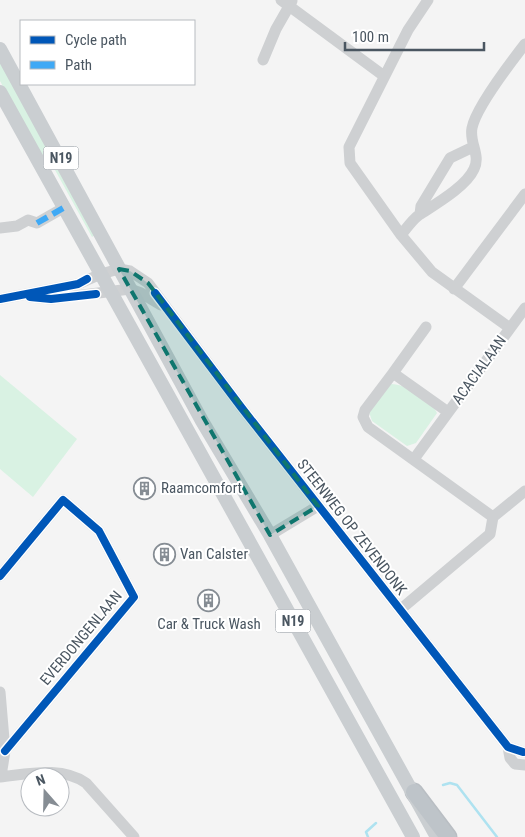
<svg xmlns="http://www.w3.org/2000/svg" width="525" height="837" font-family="'Roboto Condensed',sans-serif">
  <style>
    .green { fill: #d9f2e3 }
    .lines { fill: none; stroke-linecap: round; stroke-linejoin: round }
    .stream { stroke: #aee2f0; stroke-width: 2.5 }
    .highway-casing { stroke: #b9bec3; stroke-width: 19 }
    .minor { stroke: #ced0d2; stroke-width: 11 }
    .major { stroke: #caced1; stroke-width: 14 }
    .highway { stroke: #bec4c9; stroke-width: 16 }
    .quiet { stroke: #3fa9f5; stroke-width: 6; stroke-dasharray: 12 6; stroke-linecap: butt }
    .cycleway-casing { stroke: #fff; stroke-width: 11 }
    .cycleway { stroke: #0057b8; stroke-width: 8 }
    .marked { fill: #0f766e; fill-opacity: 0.2; stroke: #0f766e; stroke-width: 4; stroke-dasharray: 10 6; stroke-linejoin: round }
    .labels { text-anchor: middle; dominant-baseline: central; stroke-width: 4; stroke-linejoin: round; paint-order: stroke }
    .shield { fill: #fff; stroke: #808990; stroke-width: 1 }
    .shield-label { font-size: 14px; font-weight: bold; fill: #4a5661 }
    .street-label { font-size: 15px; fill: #4a5661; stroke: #fff }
    .poi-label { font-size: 15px; fill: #4a5661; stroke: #fff; text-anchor: start }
  </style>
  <rect width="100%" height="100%" fill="#f4f4f4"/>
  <!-- green -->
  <path class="green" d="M 0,62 L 95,235 L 92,237 L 55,170 L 41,156 L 0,81 Z
    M 0,375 L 77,439 L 33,497 L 0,469 Z
    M 391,384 C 406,384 430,399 437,413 L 416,443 L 407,446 L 372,421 L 369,412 Z"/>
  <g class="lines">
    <!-- stream -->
    <path class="stream" d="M 443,785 L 450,783 L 457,785 L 497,837
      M 368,837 L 366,832 L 376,823"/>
    <defs>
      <path id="highway" d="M 414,792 L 448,837"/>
    </defs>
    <!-- highway casing -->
    <use href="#highway" class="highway-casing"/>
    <!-- minor -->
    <path class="minor" d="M 281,0 L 384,76
      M 428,0 L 408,30 L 349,147 L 350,163 L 401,235 L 432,272 L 510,328
      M 263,60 L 276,29 L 292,1
      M 420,214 L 421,206 L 450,158 L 473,147
      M 0,228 L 17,226 L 28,220 L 37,223 L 65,207
      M 401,235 C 406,229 412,220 419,215 C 434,205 466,187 474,169 C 481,155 469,143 472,128 C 476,107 511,62 525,44
      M 454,289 L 525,194
      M 30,297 L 51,299 L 130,289 L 141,293 L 161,305
      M 0,299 L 78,284 L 101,274 L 119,269 L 130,271 L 148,283 L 241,407 L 508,747 L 523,752
      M 393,373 L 426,327
      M 448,412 L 393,373 L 365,410 L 363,417 L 368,427 L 493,517 L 525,491
      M 414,459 L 525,308
      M 270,535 L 318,506
      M 0,576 L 63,500 L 99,531 L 134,597 L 5,751
      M 401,609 L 490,534 L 493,517
      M 0,692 L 5,751 L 1,776
      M 508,747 L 510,758 L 515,764 L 525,765
      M 0,777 C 29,774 61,766 86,783 L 134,837"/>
    <!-- major -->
    <path class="major" d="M 0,49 L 202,421 L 270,535 L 437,837
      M 0,92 L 413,837"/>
    <!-- highway -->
    <use href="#highway" class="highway"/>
    <!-- quiet -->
    <path class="quiet" d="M 37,223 L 65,207"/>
    <defs>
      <path id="cycleway" d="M 155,293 L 241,407 L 508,747 L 523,752
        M 30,297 L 51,299 L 96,294
        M 0,299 L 78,284 L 87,279
        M 0,576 L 63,500 L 99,531 L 134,597 L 5,751"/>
    </defs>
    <!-- cycleway casing -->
    <use href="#cycleway" class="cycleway-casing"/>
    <!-- cycleway -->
    <use href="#cycleway" class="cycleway"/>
  </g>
  <!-- marked area -->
  <path class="marked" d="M 119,269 L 130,271 L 148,283 L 318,506 L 270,535 Z"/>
  <!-- icons -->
  <defs>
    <symbol id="building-ring" viewBox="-11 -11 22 22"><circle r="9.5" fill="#fff" stroke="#868d94" stroke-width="1.5"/><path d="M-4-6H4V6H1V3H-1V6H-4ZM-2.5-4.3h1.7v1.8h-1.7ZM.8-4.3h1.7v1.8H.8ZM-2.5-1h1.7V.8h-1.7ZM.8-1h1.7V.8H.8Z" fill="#868d94"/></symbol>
  </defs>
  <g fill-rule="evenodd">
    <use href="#building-ring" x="132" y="476" width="25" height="25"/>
    <use href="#building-ring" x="152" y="542" width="25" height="25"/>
    <use href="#building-ring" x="196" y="588" width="25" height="25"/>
  </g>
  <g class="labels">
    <!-- shield labels -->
    <g class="shield">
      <rect x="43.5" y="146.5" width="35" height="23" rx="4"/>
      <rect x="275.5" y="609.5" width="35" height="23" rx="4"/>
    </g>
    <g class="shield-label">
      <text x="61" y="158">N19</text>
      <text x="293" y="621">N19</text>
    </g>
    <!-- street labels -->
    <g class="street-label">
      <text transform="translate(479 370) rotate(-54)">ACACIALAAN</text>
      <text transform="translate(352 527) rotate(52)">STEENWEG OP ZEVENDONK</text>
      <text transform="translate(81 638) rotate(-50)">EVERDONGENLAAN</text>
    </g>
    <!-- poi labels -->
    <g class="poi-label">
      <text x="161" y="488">Raamcomfort</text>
      <text x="180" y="554">Van Calster</text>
      <text x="209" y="624" text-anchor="middle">Car &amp; Truck Wash</text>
    </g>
  </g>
  <!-- legend -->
  <rect x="20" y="20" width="175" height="65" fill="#ffffff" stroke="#b7bbc0"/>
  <rect x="30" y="36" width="25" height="8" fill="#0057b8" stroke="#b7bbc0"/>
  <text x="65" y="45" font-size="15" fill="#4a5661">Cycle path</text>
  <rect x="30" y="61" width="25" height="8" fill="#3fa9f5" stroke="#b7bbc0"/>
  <text x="65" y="70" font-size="15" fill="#4a5661">Path</text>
  <!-- north arrow -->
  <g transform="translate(45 792) rotate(340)"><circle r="24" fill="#ffffff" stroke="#b7bbc0"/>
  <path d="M0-4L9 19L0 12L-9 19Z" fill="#868d94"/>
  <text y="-8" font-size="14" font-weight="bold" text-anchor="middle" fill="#4a5661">N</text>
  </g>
  <!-- scale -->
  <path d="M345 42v8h139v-8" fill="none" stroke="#4a5661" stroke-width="2.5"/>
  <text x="352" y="42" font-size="15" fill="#4a5661" stroke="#ffffff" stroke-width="4" paint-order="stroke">100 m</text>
</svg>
